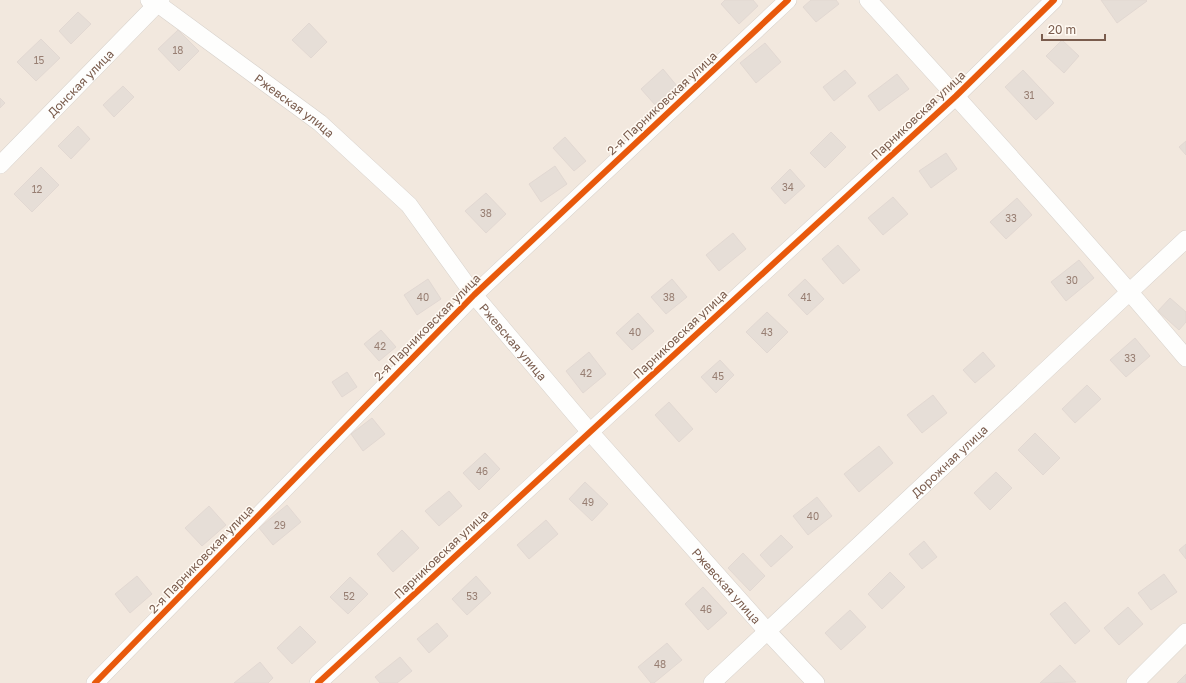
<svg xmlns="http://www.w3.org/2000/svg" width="1186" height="683" font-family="'Golos Text',sans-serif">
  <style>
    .residential { fill: #f2e8de }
    .building { fill: #e6ded7; stroke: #e2d8d2 }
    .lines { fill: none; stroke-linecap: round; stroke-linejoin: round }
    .street-casing { stroke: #d7d1cb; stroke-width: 18 }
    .street { stroke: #fefefd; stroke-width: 17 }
    .cycleway-casing { stroke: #fffaf3; stroke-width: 8 }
    .cycleway { stroke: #e8590c; stroke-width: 6 }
    .labels { text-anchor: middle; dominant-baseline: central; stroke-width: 3; stroke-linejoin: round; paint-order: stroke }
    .number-label { font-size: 10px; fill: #977e72 }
    .street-label { font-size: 12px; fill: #7a5c4d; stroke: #fffaf3 }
  </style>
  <rect width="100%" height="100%" fill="#f9f5f0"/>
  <!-- residential -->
  <path class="residential" d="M 0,0 L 1186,0 L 1186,683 L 0,683 Z"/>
  <!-- building -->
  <path class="building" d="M 725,0 L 753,0 L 758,6 L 739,24 L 721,4 Z
    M 811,0 L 836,0 L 839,4 L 816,22 L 803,7 Z
    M 1101,0 L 1146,0 L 1147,1 L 1117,23 Z
    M 78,12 L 91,24 L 71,44 L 59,31 Z
    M 309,23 L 327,42 L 311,58 L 292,40 Z
    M 178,30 L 199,51 L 179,71 L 158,49 Z
    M 41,39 L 60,58 L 36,81 L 17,62 Z
    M 1062,40 L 1079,56 L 1064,73 L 1046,56 Z
    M 765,43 L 781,62 L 756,83 L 740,63 Z
    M 663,69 L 677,86 L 656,106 L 641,89 Z
    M 845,70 L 856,83 L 834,101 L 823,87 Z
    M 1023,70 L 1054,103 L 1036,120 L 1005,87 Z
    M 897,74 L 909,89 L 879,111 L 868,96 Z
    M 123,86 L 134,97 L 114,117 L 103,105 Z
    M 0,98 L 5,103 L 0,108 Z
    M 78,126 L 90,139 L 71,159 L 58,146 Z
    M 831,132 L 846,147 L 825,168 L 810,153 Z
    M 565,137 L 586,161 L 574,171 L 553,148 Z
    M 1186,141 L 1186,155 L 1179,147 Z
    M 946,153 L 957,169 L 931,188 L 919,171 Z
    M 555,166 L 567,184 L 541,202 L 529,184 Z
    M 41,167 L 59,185 L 32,212 L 14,194 Z
    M 790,169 L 805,186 L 785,204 L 771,188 Z
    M 486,193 L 506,214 L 486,233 L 465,211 Z
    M 893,197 L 908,214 L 883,235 L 868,218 Z
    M 1017,198 L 1032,215 L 1006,239 L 990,222 Z
    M 733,233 L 746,249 L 719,271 L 706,255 Z
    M 838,245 L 860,270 L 843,284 L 822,259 Z
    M 1079,260 L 1094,278 L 1066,301 L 1051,282 Z
    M 428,279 L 441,299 L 417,315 L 404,295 Z
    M 672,279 L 687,297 L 666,314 L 651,297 Z
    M 805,279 L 824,299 L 807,315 L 788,295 Z
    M 1170,298 L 1186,312 L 1186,322 L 1179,330 L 1158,311 Z
    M 767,312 L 788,332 L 767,353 L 746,332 Z
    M 638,313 L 654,331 L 632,350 L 616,333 Z
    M 381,330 L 396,347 L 379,361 L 364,344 Z
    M 1135,338 L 1150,356 L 1126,377 L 1110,360 Z
    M 589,352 L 606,374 L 583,393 L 566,371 Z
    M 983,352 L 995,366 L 975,383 L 963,370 Z
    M 720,360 L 734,375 L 716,393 L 701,377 Z
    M 347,372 L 357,387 L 342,397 L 332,382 Z
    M 1087,385 L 1101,399 L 1075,423 L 1062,409 Z
    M 933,395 L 947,413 L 922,433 L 907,415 Z
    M 669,402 L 693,429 L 679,442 L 655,415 Z
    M 372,418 L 385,434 L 363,451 L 351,434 Z
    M 1035,433 L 1060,458 L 1043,475 L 1018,450 Z
    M 879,446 L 893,463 L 859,492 L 844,474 Z
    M 485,453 L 500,469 L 479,490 L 463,473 Z
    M 996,472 L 1012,488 L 990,510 L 974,493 Z
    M 585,482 L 608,504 L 592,521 L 569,499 Z
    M 449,491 L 462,506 L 439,526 L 425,511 Z
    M 817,497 L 832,516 L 808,535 L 793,516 Z
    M 287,505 L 301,522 L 273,545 L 259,528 Z
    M 209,506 L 226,525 L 202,546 L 185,528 Z
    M 546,520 L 558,534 L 529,559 L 517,545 Z
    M 402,530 L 419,548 L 393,572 L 377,554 Z
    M 781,535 L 793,547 L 771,567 L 760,555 Z
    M 924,541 L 937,557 L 922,569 L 909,554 Z
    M 1186,544 L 1186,559 L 1179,550 Z
    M 743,553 L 765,576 L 750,591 L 728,568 Z
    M 890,572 L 905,587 L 882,609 L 868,594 Z
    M 1164,574 L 1177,592 L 1151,610 L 1138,593 Z
    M 137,576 L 152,594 L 130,613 L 115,594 Z
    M 476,576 L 491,593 L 467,615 L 452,599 Z
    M 350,577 L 368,594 L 348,614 L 330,597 Z
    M 703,587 L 727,613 L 708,630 L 685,604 Z
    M 1065,602 L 1090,631 L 1075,644 L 1050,614 Z
    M 1128,607 L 1143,624 L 1119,645 L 1104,628 Z
    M 850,610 L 866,627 L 841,650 L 825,633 Z
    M 437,623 L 448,636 L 429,653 L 417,639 Z
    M 300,626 L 316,642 L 292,664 L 277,648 Z
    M 667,643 L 682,660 L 654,683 L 651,683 L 638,667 Z
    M 400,657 L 412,671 L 397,683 L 380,683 L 375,677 Z
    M 260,662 L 273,678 L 268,683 L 234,683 Z
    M 1060,665 L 1076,682 L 1040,683 Z
    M 1186,674 L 1186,683 L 1177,683 Z"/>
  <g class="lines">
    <defs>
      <g id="street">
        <path id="s1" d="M 149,0 L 158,4 L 320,123 L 409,205 L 474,295 L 590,432 L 767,631 L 816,683"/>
        <path d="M 868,0 C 976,118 1083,236 1186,358"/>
        <path id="s2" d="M 0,165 L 161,0"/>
        <path d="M 95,683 L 474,295 L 788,0"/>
        <path d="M 318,683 L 590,432 L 956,96 L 1054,0"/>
        <path id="s3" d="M 712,683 L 1186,239"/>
        <path d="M 1135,683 L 1186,632"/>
      </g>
    </defs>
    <!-- street casing -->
    <use href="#street" class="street-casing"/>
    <!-- street -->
    <use href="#street" class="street"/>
    <defs>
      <path id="cycleway" d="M 95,683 L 474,295 L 788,0
        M 318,683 L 590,432 L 956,96 L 1054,0"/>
    </defs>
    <!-- cycleway casing -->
    <use href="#cycleway" class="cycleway-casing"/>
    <!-- cycleway -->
    <use href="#cycleway" class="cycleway"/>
  </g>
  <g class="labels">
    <!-- number labels -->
    <g class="number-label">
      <text x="178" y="50">18</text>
      <text x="39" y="60">15</text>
      <text x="1029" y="95">31</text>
      <text x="788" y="187">34</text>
      <text x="37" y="189">12</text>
      <text x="486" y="213">38</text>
      <text x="1011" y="218">33</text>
      <text x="1072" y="280">30</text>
      <text x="423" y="297">40</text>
      <text x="669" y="297">38</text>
      <text x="806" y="297">41</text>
      <text x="635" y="332">40</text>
      <text x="767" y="332">43</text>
      <text x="380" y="346">42</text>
      <text x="1130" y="358">33</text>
      <text x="586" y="373">42</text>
      <text x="718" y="376">45</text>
      <text x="482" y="471">46</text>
      <text x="588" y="502">49</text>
      <text x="813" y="516">40</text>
      <text x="280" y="525">29</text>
      <text x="349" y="596">52</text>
      <text x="472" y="596">53</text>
      <text x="706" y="609">46</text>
      <text x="660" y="664">48</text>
    </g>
    <!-- street labels -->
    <g class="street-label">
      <text stroke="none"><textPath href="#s2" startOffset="115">Донская улица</textPath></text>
      <text transform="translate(662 103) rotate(-43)">2-я Парниковская улица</text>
      <text stroke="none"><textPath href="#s1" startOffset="180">Ржевская улица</textPath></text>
      <text transform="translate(918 115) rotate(-43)">Парниковская улица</text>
      <text transform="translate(427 327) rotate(-45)">2-я Парниковская улица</text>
      <text transform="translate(680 334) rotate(-43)">Парниковская улица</text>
      <text stroke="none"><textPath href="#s1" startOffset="504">Ржевская улица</textPath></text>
      <text stroke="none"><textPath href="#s3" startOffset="325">Дорожная улица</textPath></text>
      <text transform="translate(441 554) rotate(-43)">Парниковская улица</text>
      <text transform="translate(201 559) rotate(-46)">2-я Парниковская улица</text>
      <text stroke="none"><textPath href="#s1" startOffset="828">Ржевская улица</textPath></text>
    </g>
  </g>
  <!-- scale -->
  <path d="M1042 34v6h63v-6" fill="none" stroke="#7a5c4d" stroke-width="2"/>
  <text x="1048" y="34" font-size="12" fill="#7a5c4d" stroke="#fffaf3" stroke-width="3" paint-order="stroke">20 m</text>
</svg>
